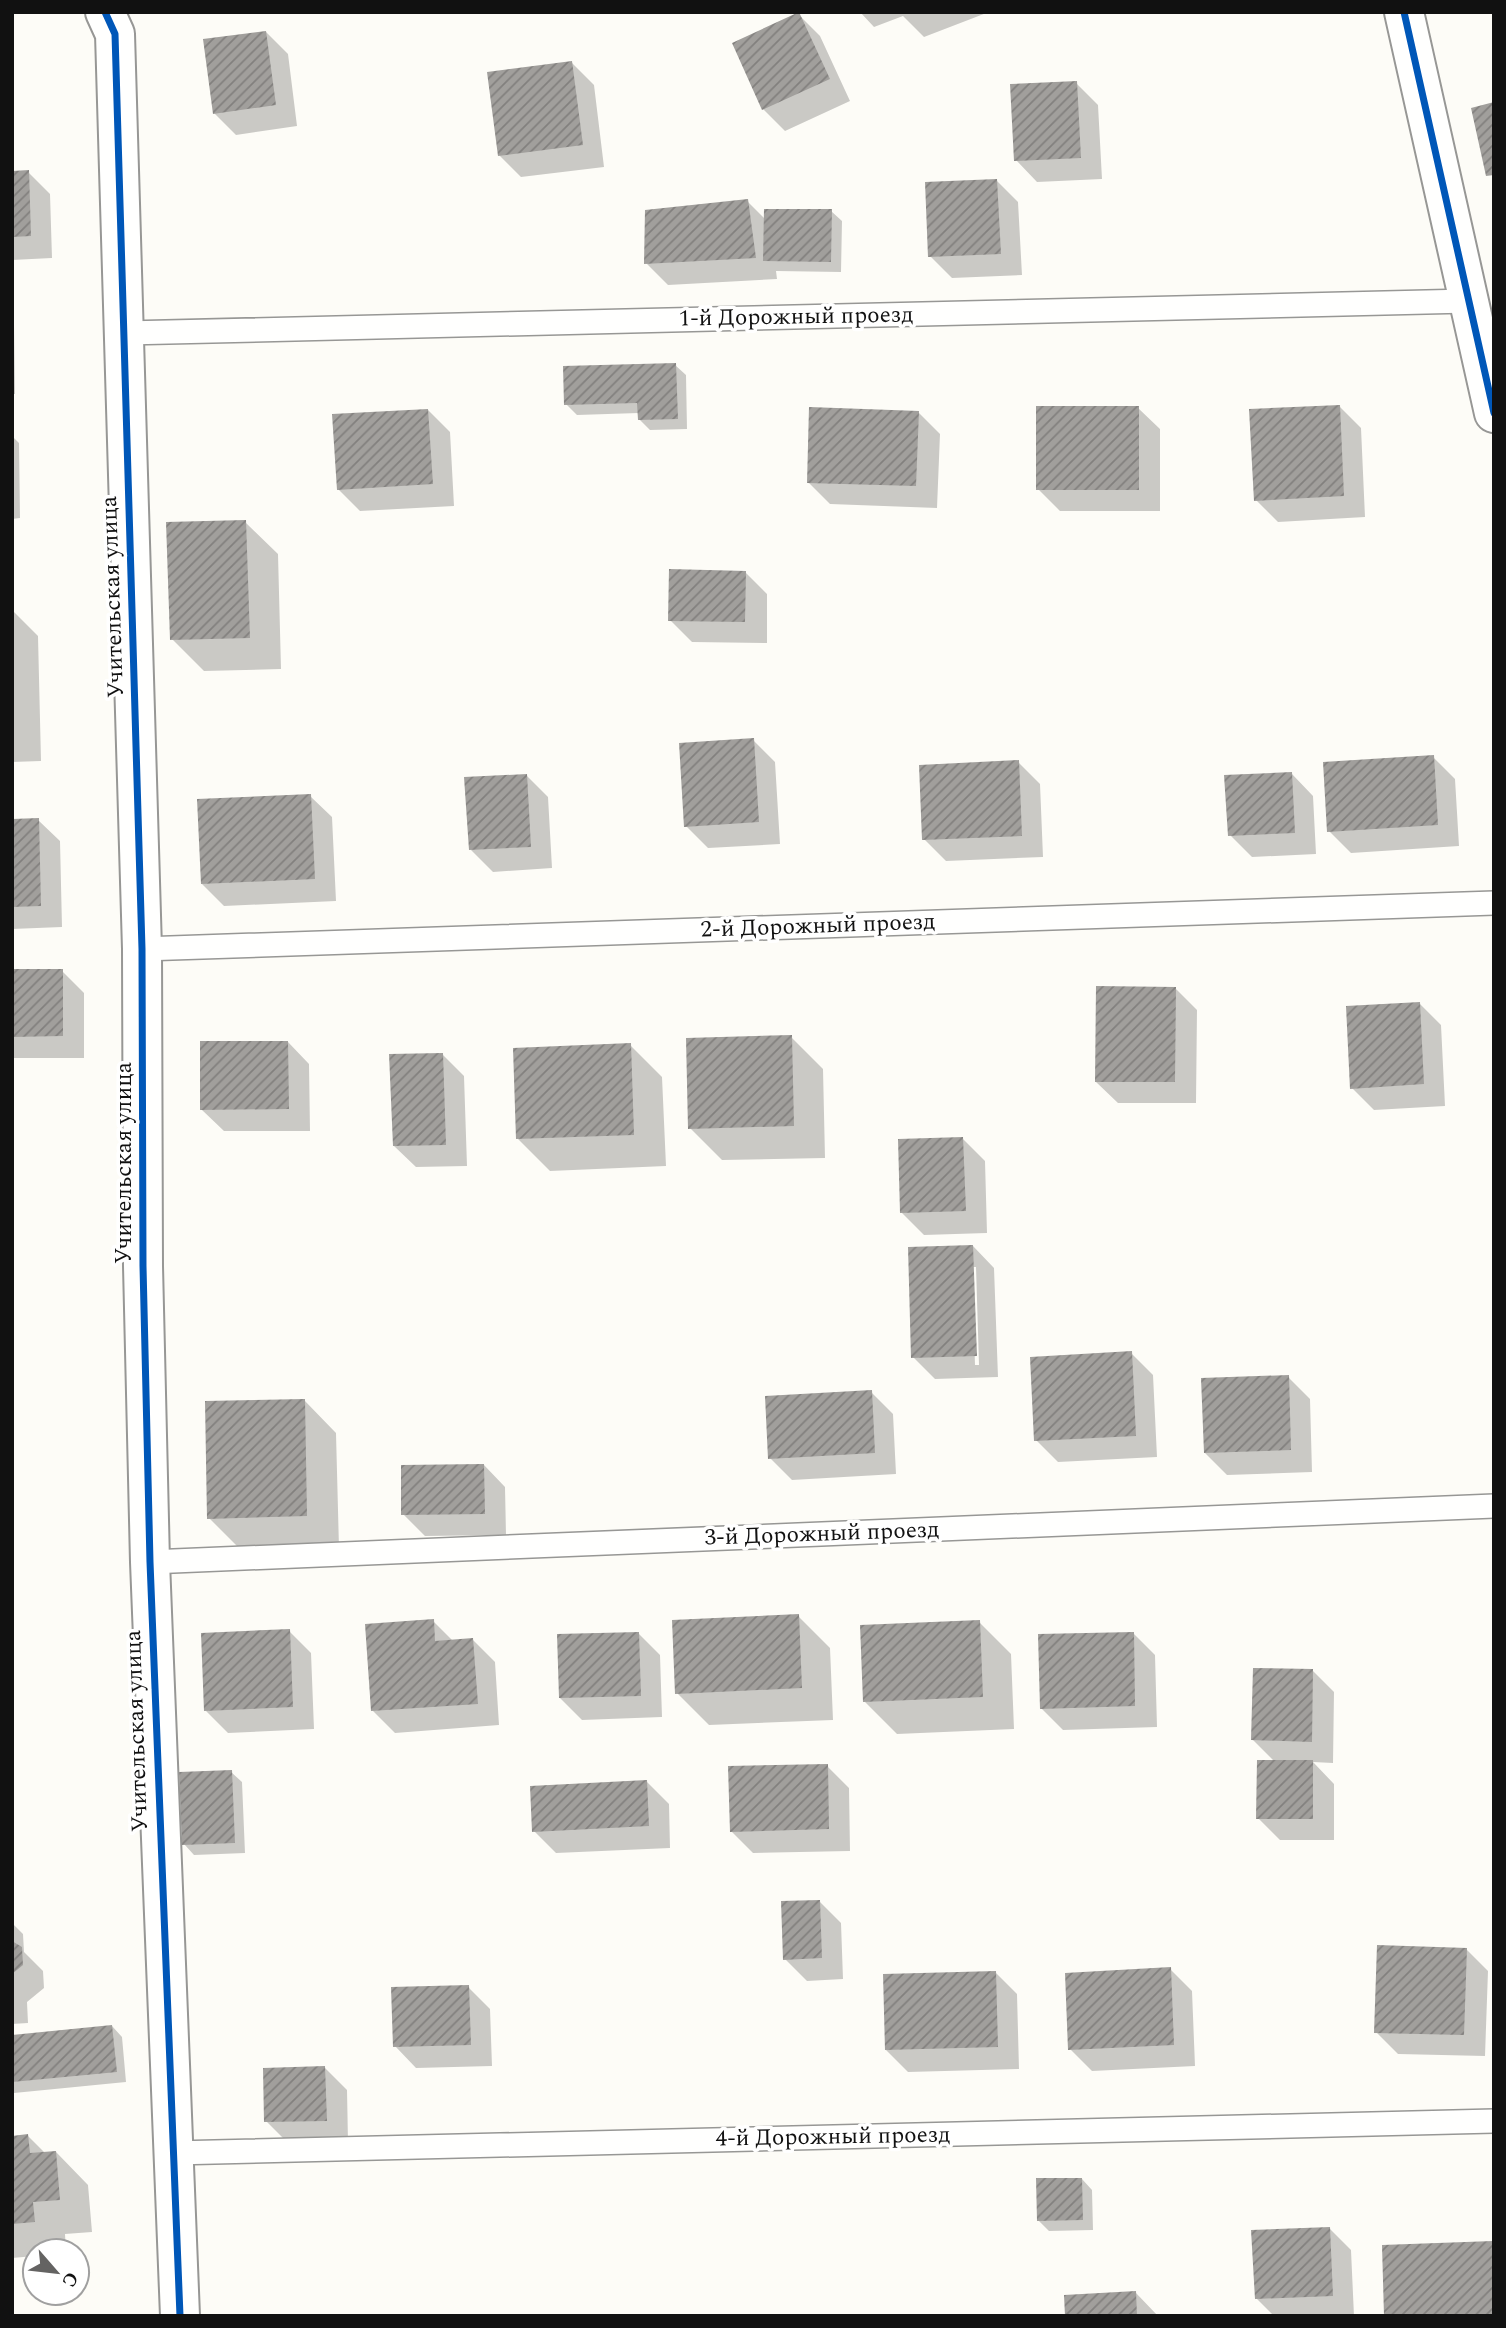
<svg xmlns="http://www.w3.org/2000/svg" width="1506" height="2328" font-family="Spectral,serif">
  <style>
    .shadow { fill: #0003; fill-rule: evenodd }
    .building { fill: url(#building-hatch) }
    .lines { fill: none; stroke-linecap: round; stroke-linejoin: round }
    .lane-casing { stroke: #979795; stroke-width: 26 }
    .street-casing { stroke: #979795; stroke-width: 42 }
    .lane { stroke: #fffffe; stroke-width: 23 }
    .street { stroke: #fffffe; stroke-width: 38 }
    .cycleway-casing { stroke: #fff; stroke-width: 11 }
    .cycleway { stroke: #0057b8; stroke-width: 7 }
    .labels { text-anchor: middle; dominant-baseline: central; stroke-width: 7; stroke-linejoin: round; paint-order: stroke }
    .street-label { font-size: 23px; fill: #111; stroke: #fff }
  </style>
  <defs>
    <pattern id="building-hatch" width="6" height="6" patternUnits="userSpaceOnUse" patternTransform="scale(1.75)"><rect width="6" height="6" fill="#a19f9c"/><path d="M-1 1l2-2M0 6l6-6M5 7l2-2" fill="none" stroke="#82807e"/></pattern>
  </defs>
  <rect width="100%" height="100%" fill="#fdfcf7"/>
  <!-- shadow -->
  <path class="shadow" d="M 860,12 L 989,12 L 924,37 L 903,16 L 874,27 Z
    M 798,14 L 820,36 L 850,101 L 785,131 L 763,109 Z
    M 266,32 L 288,54 L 297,126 L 236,135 L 214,113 Z
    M 572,63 L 594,85 L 604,167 L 521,177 L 499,155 Z
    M 1076,83 L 1098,105 L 1102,179 L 1037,182 L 1016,160 Z
    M 28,172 L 50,194 L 52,258 L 12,260 L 12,173 Z
    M 996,180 L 1018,202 L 1022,275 L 952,278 L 930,256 Z
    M 747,201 L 766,220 L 831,211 L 842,221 L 841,272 L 776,271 L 777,279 L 668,285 L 646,263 Z
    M 12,323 L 14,324 L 15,394 L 12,394 Z
    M 675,365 L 686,375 L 687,429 L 650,430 L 639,419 L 639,413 L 577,415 L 566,404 Z
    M 1339,406 L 1361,428 L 1365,517 L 1278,522 L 1256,500 Z
    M 1138,408 L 1160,429 L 1160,511 L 1060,511 L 1038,489 Z
    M 428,410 L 450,432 L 454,506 L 360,511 L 338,489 Z
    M 918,412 L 940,434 L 937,508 L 830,504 L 808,482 Z
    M 12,436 L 19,443 L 20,518 L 12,519 Z
    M 245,522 L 278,554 L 281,669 L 204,671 L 172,639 Z
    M 745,572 L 767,594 L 767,643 L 692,642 L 670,620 Z
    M 12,610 L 38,636 L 41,761 L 12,762 Z
    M 753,740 L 775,762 L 780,844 L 708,848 L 686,826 Z
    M 1433,757 L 1455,779 L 1459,846 L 1351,853 L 1329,831 Z
    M 1018,762 L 1040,784 L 1043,857 L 946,861 L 924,839 Z
    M 1292,774 L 1313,796 L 1316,854 L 1252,857 L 1230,835 Z
    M 526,775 L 548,797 L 552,868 L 493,872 L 471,850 Z
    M 310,796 L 332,817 L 336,901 L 224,906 L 202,884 Z
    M 12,820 L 38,820 L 60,841 L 62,927 L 12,929 Z
    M 12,971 L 62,971 L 84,993 L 84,1058 L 12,1058 Z
    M 1175,988 L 1197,1010 L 1196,1103 L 1118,1103 L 1096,1082 Z
    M 1419,1003 L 1441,1025 L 1445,1106 L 1374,1110 L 1352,1088 Z
    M 791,1037 L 823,1069 L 825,1158 L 722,1160 L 690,1128 Z
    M 288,1042 L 309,1064 L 310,1131 L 224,1131 L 202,1110 Z
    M 630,1045 L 662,1077 L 666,1166 L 550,1171 L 518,1139 Z
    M 442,1054 L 464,1076 L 467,1166 L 416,1167 L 394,1146 Z
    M 963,1139 L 985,1161 L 987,1233 L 924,1235 L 902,1213 Z
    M 973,1246 L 994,1268 L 998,1377 L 935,1379 L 913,1357 ZM 972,1267 L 976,1267 L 979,1365 L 975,1365 Z
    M 1131,1353 L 1153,1375 L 1157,1457 L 1058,1462 L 1036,1440 Z
    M 1288,1377 L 1310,1399 L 1312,1472 L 1227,1475 L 1205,1453 Z
    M 871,1392 L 893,1414 L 896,1474 L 792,1480 L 770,1458 Z
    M 304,1400 L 336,1433 L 339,1548 L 241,1550 L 209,1518 Z
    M 484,1465 L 505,1487 L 506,1535 L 425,1536 L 403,1514 Z
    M 798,1616 L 830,1648 L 833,1720 L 709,1725 L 677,1693 Z
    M 433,1621 L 454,1642 L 473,1640 L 495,1662 L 499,1725 L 395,1733 L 373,1711 Z
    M 979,1622 L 1011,1654 L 1014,1729 L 897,1734 L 865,1702 Z
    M 289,1631 L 311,1653 L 314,1729 L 228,1733 L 206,1711 Z
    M 638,1633 L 660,1655 L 662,1717 L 582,1720 L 560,1698 Z
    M 1133,1633 L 1155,1655 L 1157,1727 L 1063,1730 L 1041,1708 Z
    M 1312,1670 L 1334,1692 L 1333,1763 L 1313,1762 L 1334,1784 L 1334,1840 L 1280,1840 L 1258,1818 L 1275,1762 L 1253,1740 Z
    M 827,1766 L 849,1788 L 850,1851 L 753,1853 L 731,1831 Z
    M 231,1772 L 242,1782 L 245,1853 L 194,1855 L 184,1844 Z
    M 647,1782 L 669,1804 L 670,1848 L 556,1853 L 534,1831 Z
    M 819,1901 L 841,1923 L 843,1979 L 807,1981 L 785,1959 Z
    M 12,1923 L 23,1934 L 24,1952 L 43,1971 L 44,1988 L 27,2002 L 28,2023 L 12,2024 Z
    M 1466,1949 L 1488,1971 L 1485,2056 L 1398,2054 L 1376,2032 Z
    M 1170,1969 L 1192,1991 L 1195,2066 L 1092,2071 L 1070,2049 Z
    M 995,1972 L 1017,1994 L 1019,2069 L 908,2072 L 886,2050 Z
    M 468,1987 L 490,2009 L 492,2066 L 416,2068 L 395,2046 Z
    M 112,2026 L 122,2037 L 126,2082 L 14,2093 L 12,2091 L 12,2036 Z
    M 325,2068 L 347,2090 L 348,2142 L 288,2143 L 266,2121 Z
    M 28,2136 L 45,2153 L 56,2152 L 88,2185 L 92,2232 L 65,2234 L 66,2251 L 35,2251 L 35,2256 L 12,2258 L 12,2137 Z
    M 1082,2179 L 1092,2190 L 1093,2230 L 1049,2231 L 1038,2220 Z
    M 1329,2228 L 1351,2250 L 1354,2316 L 1274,2316 L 1256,2298 Z
    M 1136,2293 L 1158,2316 L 1067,2316 Z"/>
  <!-- building -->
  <path class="building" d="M 799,12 L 830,79 L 762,110 L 732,43 Z
    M 266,31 L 276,105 L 213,114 L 203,39 Z
    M 572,61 L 583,145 L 498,156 L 487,72 Z
    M 1077,81 L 1081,158 L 1014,161 L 1010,84 Z
    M 1494,102 L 1494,175 L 1486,176 L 1471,108 Z
    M 29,170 L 31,236 L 12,237 L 12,171 Z
    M 997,179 L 1001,254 L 928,257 L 925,182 Z
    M 748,199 L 756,258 L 644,264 L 645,210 Z
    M 764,209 L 832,209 L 831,262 L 763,261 Z
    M 676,363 L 678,419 L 638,420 L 637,403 L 564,405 L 563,366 Z
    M 1340,405 L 1344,496 L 1254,501 L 1249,409 Z
    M 1036,406 L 1139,406 L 1139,490 L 1036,490 Z
    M 809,407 L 919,411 L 916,486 L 807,483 Z
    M 428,409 L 433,484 L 337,490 L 332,414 Z
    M 246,520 L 250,638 L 170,640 L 166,522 Z
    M 669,569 L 746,571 L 745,622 L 668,621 Z
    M 754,738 L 759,822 L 684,827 L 679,743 Z
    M 1434,755 L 1438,825 L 1327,832 L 1323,762 Z
    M 1019,760 L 1022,836 L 922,840 L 919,765 Z
    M 1292,772 L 1295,833 L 1228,836 L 1224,775 Z
    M 527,774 L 531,847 L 469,850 L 464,777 Z
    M 311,794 L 315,879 L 201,884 L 197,799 Z
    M 39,818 L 41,906 L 12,907 L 12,819 Z
    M 12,969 L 63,969 L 63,1036 L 12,1037 Z
    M 1096,986 L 1176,987 L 1175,1082 L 1095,1082 Z
    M 1420,1002 L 1424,1084 L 1350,1089 L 1346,1006 Z
    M 792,1035 L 794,1126 L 688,1129 L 686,1038 Z
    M 200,1041 L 288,1041 L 289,1109 L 200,1110 Z
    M 631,1043 L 634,1135 L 516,1139 L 513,1048 Z
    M 443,1053 L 446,1145 L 393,1146 L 389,1054 Z
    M 963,1137 L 966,1211 L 900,1213 L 898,1139 Z
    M 973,1245 L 977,1356 L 911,1358 L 908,1247 Z
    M 1132,1351 L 1136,1436 L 1034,1441 L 1030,1357 Z
    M 1289,1375 L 1291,1450 L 1204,1453 L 1201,1378 Z
    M 872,1390 L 875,1453 L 768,1459 L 765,1396 Z
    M 305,1399 L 307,1516 L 207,1519 L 205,1401 Z
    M 484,1464 L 485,1514 L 401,1515 L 401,1465 Z
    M 799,1614 L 802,1688 L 675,1694 L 672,1620 Z
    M 434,1619 L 435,1641 L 473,1638 L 478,1704 L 371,1711 L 365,1624 Z
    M 980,1620 L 983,1697 L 863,1702 L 860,1625 Z
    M 290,1629 L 293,1707 L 204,1711 L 201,1633 Z
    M 639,1632 L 641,1696 L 559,1698 L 557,1634 Z
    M 1134,1632 L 1135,1706 L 1040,1709 L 1038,1634 Z
    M 1253,1668 L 1313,1669 L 1312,1742 L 1251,1740 Z
    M 1257,1760 L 1313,1760 L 1313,1819 L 1256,1819 Z
    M 828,1764 L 829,1829 L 730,1832 L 728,1766 Z
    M 232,1770 L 235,1843 L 182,1845 L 179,1772 Z
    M 647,1780 L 649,1826 L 532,1832 L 530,1786 Z
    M 820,1900 L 822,1958 L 783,1960 L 781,1901 Z
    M 12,1941 L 22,1947 L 23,1965 L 12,1974 Z
    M 1377,1945 L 1467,1948 L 1464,2035 L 1374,2033 Z
    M 1171,1967 L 1174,2045 L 1068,2050 L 1065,1973 Z
    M 996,1971 L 998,2047 L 885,2050 L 883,1974 Z
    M 469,1985 L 471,2045 L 393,2047 L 391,1987 Z
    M 112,2025 L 117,2072 L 12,2082 L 12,2035 Z
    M 325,2066 L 327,2121 L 264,2122 L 263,2068 Z
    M 28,2134 L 30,2153 L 56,2151 L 60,2200 L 33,2202 L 35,2222 L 12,2224 L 12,2136 Z
    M 1036,2178 L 1082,2178 L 1083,2220 L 1037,2221 Z
    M 1330,2227 L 1333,2296 L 1255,2299 L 1251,2230 Z
    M 1493,2241 L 1494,2316 L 1384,2316 L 1382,2245 Z
    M 1136,2291 L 1137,2316 L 1065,2316 L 1064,2295 Z"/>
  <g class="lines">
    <defs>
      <path id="lane" d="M 125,333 L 1468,301
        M 142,949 L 1494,903
        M 150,1562 L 1494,1506
        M 173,2153 L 1494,2121"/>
      <path id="street" d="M 105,12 L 115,34 L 142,949 L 143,1266 L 150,1562 L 180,2316
        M 1404,12 L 1494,413"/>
    </defs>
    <!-- lane casing -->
    <use href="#lane" class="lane-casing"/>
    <!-- street casing -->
    <use href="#street" class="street-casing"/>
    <!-- lane -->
    <use href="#lane" class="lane"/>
    <!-- street -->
    <use href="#street" class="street"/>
    <defs>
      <path id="cycleway" d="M 105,12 L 115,34 L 142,949 L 143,1266 L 150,1562 L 180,2316
        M 1404,12 L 1494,413"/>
    </defs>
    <!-- cycleway casing -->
    <use href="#cycleway" class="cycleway-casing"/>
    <!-- cycleway -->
    <use href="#cycleway" class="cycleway"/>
  </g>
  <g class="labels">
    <!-- street labels -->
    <g class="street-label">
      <text transform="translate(796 317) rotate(-1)">1-й Дорожный проезд</text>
      <text transform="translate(113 597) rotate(-92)">Учительская улица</text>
      <text transform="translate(818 926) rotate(-2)">2-й Дорожный проезд</text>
      <text transform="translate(124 1163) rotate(-90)">Учительская улица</text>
      <text transform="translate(822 1534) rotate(-2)">3-й Дорожный проезд</text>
      <text transform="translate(137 1731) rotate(-92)">Учительская улица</text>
      <text transform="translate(833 2137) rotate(-1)">4-й Дорожный проезд</text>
    </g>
  </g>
  <!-- border -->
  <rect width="1506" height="2328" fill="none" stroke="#111111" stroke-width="28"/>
  <!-- north arrow -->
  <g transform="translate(56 2272) rotate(118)"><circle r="33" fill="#ffffff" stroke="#a0a0a0" stroke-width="2"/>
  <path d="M0-5L12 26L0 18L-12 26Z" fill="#646362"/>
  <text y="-10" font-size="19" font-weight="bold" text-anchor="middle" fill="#111111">С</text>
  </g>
</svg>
